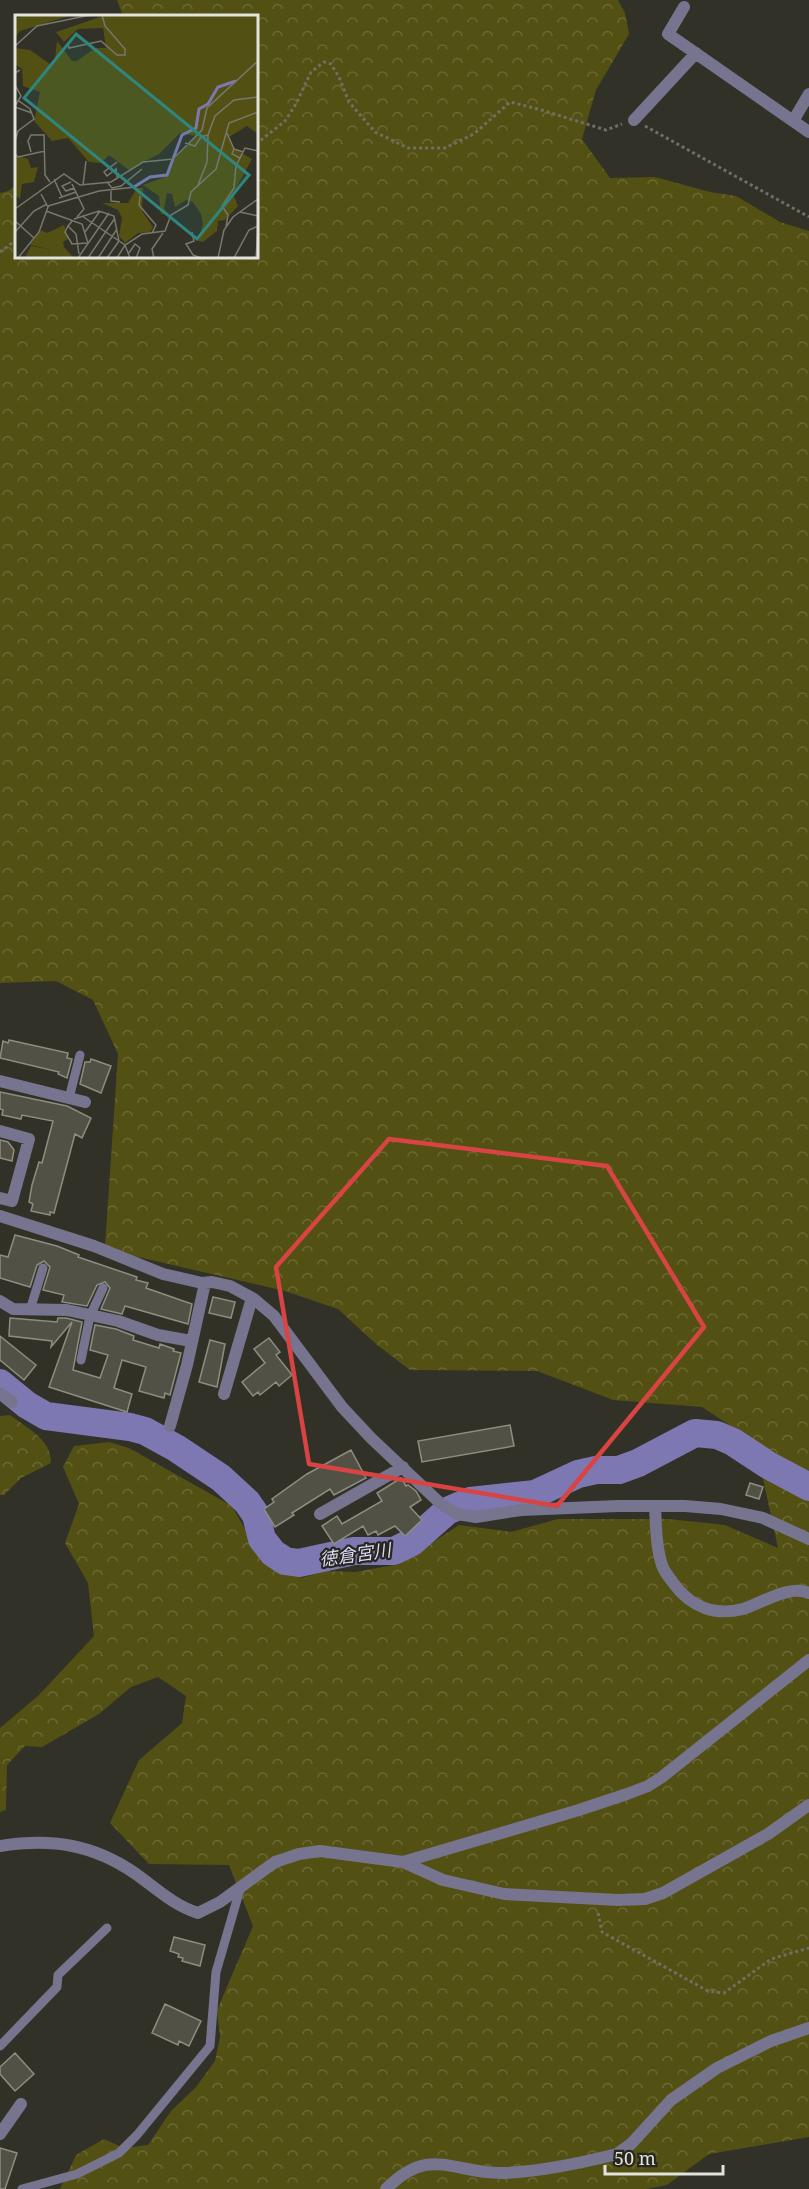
<svg xmlns="http://www.w3.org/2000/svg" width="809" height="2189" font-family="'Noto Serif','Noto Sans JP',serif">
  <style>
    .forest { fill: url(#forest-crowns) }
    .lines { fill: none; stroke-linecap: round; stroke-linejoin: round }
    .river { stroke: #7e78b2; stroke-width: 28 }
    .building { fill: #515146; stroke: #8d8d81; stroke-width: 1.5 }
    .path { stroke: #6f6f66; stroke-width: 3; stroke-dasharray: 3 3; stroke-linecap: butt }
    .lane { stroke: #76748e; stroke-width: 9 }
    .street { stroke: #76748e; stroke-width: 12 }
    .marked { fill: none; stroke: #d84443; stroke-width: 4.5; stroke-linejoin: round }
    .labels { text-anchor: middle; dominant-baseline: central; stroke-width: 4.5; stroke-linejoin: round; paint-order: stroke }
    .water-label { font-size: 18px; font-style: italic; fill: #dbd9fb; stroke: #27271e }
    .inset-river { fill: none; stroke: #7e78b2; stroke-width: 3 }
    .inset-road { fill: none; stroke: #78786f; stroke-width: 1.5 }
    .view { fill: #2f867e; fill-opacity: 0.15; stroke: #2f867e; stroke-width: 3 }
    .inset-edge { fill: none; stroke: #e2e3dc; stroke-width: 3 }
  </style>
  <defs>
    <pattern id="forest-crowns" width="20" height="18" patternUnits="userSpaceOnUse" patternTransform="scale(1.5)"><rect width="20" height="18" fill="#525012"/><path d="M2 6a3 3 0 1 1 6 0M12 15a3 3 0 1 1 6 0" fill="none" stroke="#6b6934"/></pattern>
  </defs>
  <rect width="100%" height="100%" fill="#313127"/>
  <!-- forest -->
  <path class="forest" d="M 117,0 L 618,0 L 625,13 L 629,34 L 596,90 L 582,139 L 610,178 L 655,177 L 710,192 L 736,196 L 780,222 L 809,231 L 809,2137 L 709,2154 L 667,2185 L 646,2189 L 60,2189 L 76,2155 L 104,2139 L 124,2148 L 148,2145 L 171,2111 L 196,2087 L 215,2061 L 220,2037 L 217,2010 L 253,1926 L 229,1865 L 149,1864 L 110,1823 L 139,1760 L 182,1723 L 186,1696 L 158,1677 L 131,1687 L 99,1714 L 42,1747 L 25,1746 L 7,1765 L 6,1810 L 0,1812 L 0,1728 L 39,1695 L 94,1636 L 88,1583 L 65,1543 L 79,1504 L 63,1467 L 74,1446 L 109,1442 L 129,1448 L 232,1506 L 251,1540 L 265,1556 L 301,1578 L 326,1571 L 355,1572 L 400,1564 L 459,1525 L 511,1532 L 558,1519 L 669,1519 L 725,1525 L 778,1548 L 755,1442 L 702,1407 L 613,1400 L 537,1371 L 410,1370 L 376,1344 L 338,1309 L 285,1291 L 112,1251 L 105,1246 L 118,1054 L 93,1000 L 56,981 L 0,983 L 0,193 L 8,191 L 16,185 L 16,256 L 256,256 L 256,16 L 123,16 Z
    M 10,1415 C 28,1429 51,1439 51,1463 L 21,1478 L 4,1495 L 0,1495 L 0,1416 Z"/>
  <g class="lines">
    <!-- river -->
    <path class="river" d="M 0,1383 L 27,1405 L 46,1416 L 130,1427 L 145,1431 L 176,1448 L 221,1478 L 247,1502 L 256,1515 L 262,1539 L 273,1553 L 285,1561 L 299,1563 L 354,1551 L 394,1551 L 412,1542 L 447,1511 L 470,1501 L 535,1494 L 578,1474 L 596,1470 L 619,1470 L 638,1463 L 695,1433 L 717,1435 L 733,1442 L 768,1465 L 809,1487"/>
  </g>
  <!-- building -->
  <path class="building" d="M 9,1040 L 68,1053 L 67,1058 L 72,1059 L 67,1078 L 58,1074 L 59,1072 L 0,1058 L 3,1041 L 8,1043 Z
    M 91,1059 L 111,1066 L 101,1093 L 80,1084 L 85,1062 L 90,1062 Z
    M 0,1092 L 67,1106 L 91,1118 L 82,1138 L 75,1134 L 54,1213 L 50,1212 L 50,1215 L 31,1211 L 33,1204 L 29,1202 L 32,1185 L 39,1162 L 42,1163 L 53,1121 L 22,1115 L 21,1119 L 2,1115 L 3,1110 L 0,1109 Z
    M 0,1140 L 8,1142 L 14,1150 L 12,1161 L 0,1158 Z
    M 15,1235 L 57,1246 L 79,1255 L 78,1257 L 137,1277 L 136,1280 L 148,1283 L 146,1288 L 192,1304 L 188,1324 L 125,1306 L 122,1314 L 101,1309 L 110,1288 L 105,1282 L 97,1285 L 87,1306 L 62,1302 L 64,1295 L 43,1290 L 50,1267 L 44,1261 L 37,1265 L 30,1287 L 0,1278 L 0,1255 L 8,1257 Z
    M 213,1297 L 235,1302 L 231,1318 L 209,1313 Z
    M 10,1318 L 57,1322 L 58,1318 L 66,1318 L 82,1322 L 73,1370 L 100,1378 L 108,1355 L 90,1350 L 95,1325 L 116,1329 L 134,1336 L 133,1340 L 159,1348 L 160,1344 L 174,1349 L 173,1351 L 181,1353 L 170,1395 L 165,1393 L 164,1398 L 139,1391 L 146,1367 L 122,1360 L 114,1388 L 132,1394 L 127,1412 L 49,1387 L 72,1322 L 51,1347 L 52,1341 L 9,1336 Z
    M 0,1336 L 36,1365 L 24,1380 L 0,1360 Z
    M 269,1338 L 280,1352 L 276,1355 L 292,1375 L 279,1386 L 276,1382 L 260,1395 L 258,1392 L 253,1396 L 242,1382 L 265,1363 L 254,1349 Z
    M 210,1340 L 225,1344 L 217,1387 L 199,1382 Z
    M 510,1425 L 514,1446 L 422,1462 L 418,1441 Z
    M 351,1450 L 366,1478 L 334,1495 L 330,1489 L 292,1513 L 294,1515 L 275,1527 L 264,1509 L 274,1502 L 272,1499 L 307,1474 Z
    M 401,1478 L 406,1486 L 408,1485 L 416,1491 L 421,1500 L 410,1507 L 422,1520 L 405,1536 L 395,1526 L 378,1535 L 376,1531 L 368,1535 L 363,1526 L 334,1544 L 322,1526 L 337,1516 L 342,1524 L 382,1501 L 377,1493 Z
    M 750,1483 L 763,1487 L 759,1499 L 746,1495 Z
    M 174,1937 L 205,1945 L 200,1966 L 182,1961 L 183,1958 L 178,1957 L 179,1954 L 170,1951 Z
    M 165,2004 L 201,2021 L 189,2046 L 179,2041 L 178,2045 L 152,2033 Z
    M 15,2053 L 34,2074 L 15,2091 L 0,2074 L 0,2067 Z
    M 0,2148 L 17,2153 L 5,2189 L 0,2189 Z"/>
  <g class="lines">
    <!-- path -->
    <path class="path" d="M 645,126 L 809,217
      M 256,144 L 285,121 L 296,104 L 311,72 L 324,62 L 331,64 L 339,77 L 349,102 L 375,132 L 408,148 L 445,148 L 474,134 L 510,102 L 538,109 L 606,130 L 622,124
      M 0,252 L 16,240
      M 598,1913 L 602,1932 L 708,1991 L 724,1993 L 771,1959 L 809,1948"/>
    <!-- lane -->
    <path class="lane" d="M 69,1098 L 80,1055
      M 30,1310 L 43,1268
      M 81,1360 L 90,1316 L 103,1288
      M 0,2046 L 57,1987 L 58,1975 L 107,1928
      M 22,2189 L 77,2174 L 119,2153 L 137,2135 L 210,2046 L 216,1972 L 241,1886"/>
    <!-- street -->
    <path class="street" d="M 684,7 L 668,34 L 809,132
      M 634,120 L 696,53
      M 793,121 L 809,94
      M 0,1081 L 85,1102
      M 0,1131 L 29,1139 L 12,1201 L 0,1198
      M 0,1216 L 94,1246 L 163,1274 L 202,1283 L 212,1282 L 230,1286 L 254,1299 L 274,1316 L 342,1407 L 371,1438 L 441,1504 L 457,1514 L 476,1517 L 521,1510 L 618,1506 L 685,1506 L 721,1509 L 763,1518 L 809,1539
      M 0,1301 L 13,1309 L 67,1310 L 118,1321 L 158,1335 L 191,1341
      M 0,1393 L 12,1402
      M 224,1394 L 252,1298
      M 170,1426 L 187,1365 L 205,1283
      M 655,1506 C 656,1526 656,1546 662,1565 C 664,1572 670,1578 674,1584 C 691,1607 715,1616 743,1609 C 762,1603 790,1584 809,1593
      M 320,1514 L 403,1467
      M 0,1846 C 51,1838 93,1844 136,1874 C 157,1889 173,1905 198,1913 L 220,1902 L 275,1862 L 299,1854 L 320,1851 L 403,1862 L 443,1880 L 504,1894 L 618,1900 L 645,1899 L 663,1893 L 768,1834 L 809,1805
      M 403,1862 L 579,1810 L 627,1794 L 648,1786 L 662,1777 L 809,1660
      M 0,2134 L 21,2104
      M 386,2189 C 431,2144 452,2174 503,2173 C 536,2172 585,2162 617,2154 L 631,2144 L 671,2100 L 717,2068 L 771,2041 L 809,2028"/>
  </g>
  <!-- marked area -->
  <path class="marked" d="M 389,1139 L 607,1166 L 704,1327 L 557,1506 L 309,1464 L 276,1267 Z"/>
  <g class="labels">
    <!-- water labels -->
    <g class="water-label">
      <text transform="translate(355 1554) rotate(-8)">徳倉宮川</text>
    </g>
  </g>
  <!-- overview -->
  <g transform="translate(15 15)">
    <rect width="243" height="243" fill="#313127"/>
    <path d="M 16,231 L 33,234 L 36,243 L 10,242 Z" fill="#525012"/>
    <path d="M 12,0 L 57,0 L 5,16 L 0,23 L 0,3 ZM 91,0 L 243,1 L 243,119 L 232,111 L 214,122 L 220,134 L 237,144 L 218,179 L 223,191 L 210,205 L 203,206 L 202,216 L 188,227 L 183,226 L 188,209 L 186,199 L 178,187 L 171,185 L 160,192 L 157,179 L 152,178 L 149,194 L 153,199 L 146,199 L 144,181 L 128,170 L 153,161 L 159,145 L 181,121 L 165,118 L 144,139 L 114,155 L 94,140 L 86,148 L 74,147 L 53,123 L 37,126 L 19,106 L 25,77 L 8,71 L 7,54 L 0,49 L 0,33 L 15,35 L 35,49 L 40,45 L 42,26 L 57,46 L 62,46 L 80,33 L 91,33 L 88,13 L 63,14 L 49,27 L 41,17 ZM 0,140 L 13,144 L 16,153 L 23,152 L 19,167 L 7,169 L 5,184 L 0,180 ZM 122,173 L 128,173 L 127,196 L 138,212 L 135,217 L 123,218 L 110,228 L 104,221 L 107,203 L 103,195 L 87,188 L 113,188 ZM 49,210 L 53,224 L 48,227 L 49,232 L 59,243 L 36,243 L 33,234 L 15,230 L 26,215 L 32,218 Z" fill="#525012"/>
    <path class="inset-river" d="M 119,172 L 135,162 L 152,160 L 167,120 L 181,113 L 184,94 L 193,89 L 203,72 L 221,66"/>
    <path class="inset-road" d="M 53,29 L 54,33 L 86,26 L 102,40 L 110,40 L 110,34 L 90,11 L 87,0M 0,31 L 22,11 L 75,0M 0,91 L 6,81 L 0,70 L 0,58 L 5,55M 0,92 L 17,98M 211,116 L 219,134M 0,126 L 3,116 L 19,104 L 15,94 L 4,86M 170,128 L 180,131 L 186,122 L 193,120M 16,137 L 13,126 L 16,120 L 29,120 L 30,160 L 35,167M 0,139 L 3,142 L 30,136M 225,143 L 217,139 L 219,134 L 228,137M 102,147 L 89,157 L 92,161 L 101,154 L 102,162M 39,164 L 47,182M 56,167 L 47,171 L 51,176 L 59,173M 92,167 L 97,173 L 106,171 L 127,154M 57,169 L 69,194 L 62,202M 68,170 L 71,146M 183,170 L 192,147 L 193,120 L 200,101 L 219,85 L 243,82M 96,176 L 96,186 L 105,187M 125,181 L 124,190 L 141,210 L 137,218M 44,183 L 61,177M 33,191 L 84,176 L 121,172M 0,194 L 49,159 L 65,170 L 96,167 L 128,147 L 158,144 L 187,115 L 192,93 L 243,46M 31,196 L 67,209 L 73,228 L 57,229 L 50,217 L 53,211M 225,197 L 243,201M 67,201 L 110,230 L 115,243M 59,204 L 84,196 L 99,201 L 104,226 L 92,243M 58,205 L 53,211 L 61,219 L 64,239M 0,206 L 19,223M 211,212 L 213,200 L 207,191 L 219,173 L 221,151 L 230,133 L 243,136M 0,217 L 19,196 L 32,189M 70,217 L 85,196M 177,217 L 179,226 L 171,229 L 178,240 L 186,243M 114,238 L 120,229 L 125,233 L 121,243M 3,243 L 24,217 L 33,192 L 26,179M 63,243 L 94,198M 73,243 L 100,203M 83,243 L 102,214M 102,243 L 110,230 L 127,219 L 150,216 L 156,200 L 173,190 L 176,177 L 201,154 L 214,108 L 243,97M 139,243 L 137,234 L 148,218M 203,243 L 209,215 L 218,202 L 243,184M 219,243 L 234,215 L 243,211M 241,243 L 243,214"/>
    <path class="view" d="M 61,19 L 234,160 L 182,224 L 9,83 Z"/>
    <rect width="243" height="243" class="inset-edge"/>
  </g>
  <!-- scale -->
  <path d="M605 2165v9h118v-9" fill="none" stroke="#e2e3dc" stroke-width="3"/>
  <text x="614" y="2165" font-size="18" fill="#e2e3dc" stroke="#27271e" stroke-width="4.5" paint-order="stroke">50 m</text>
</svg>
